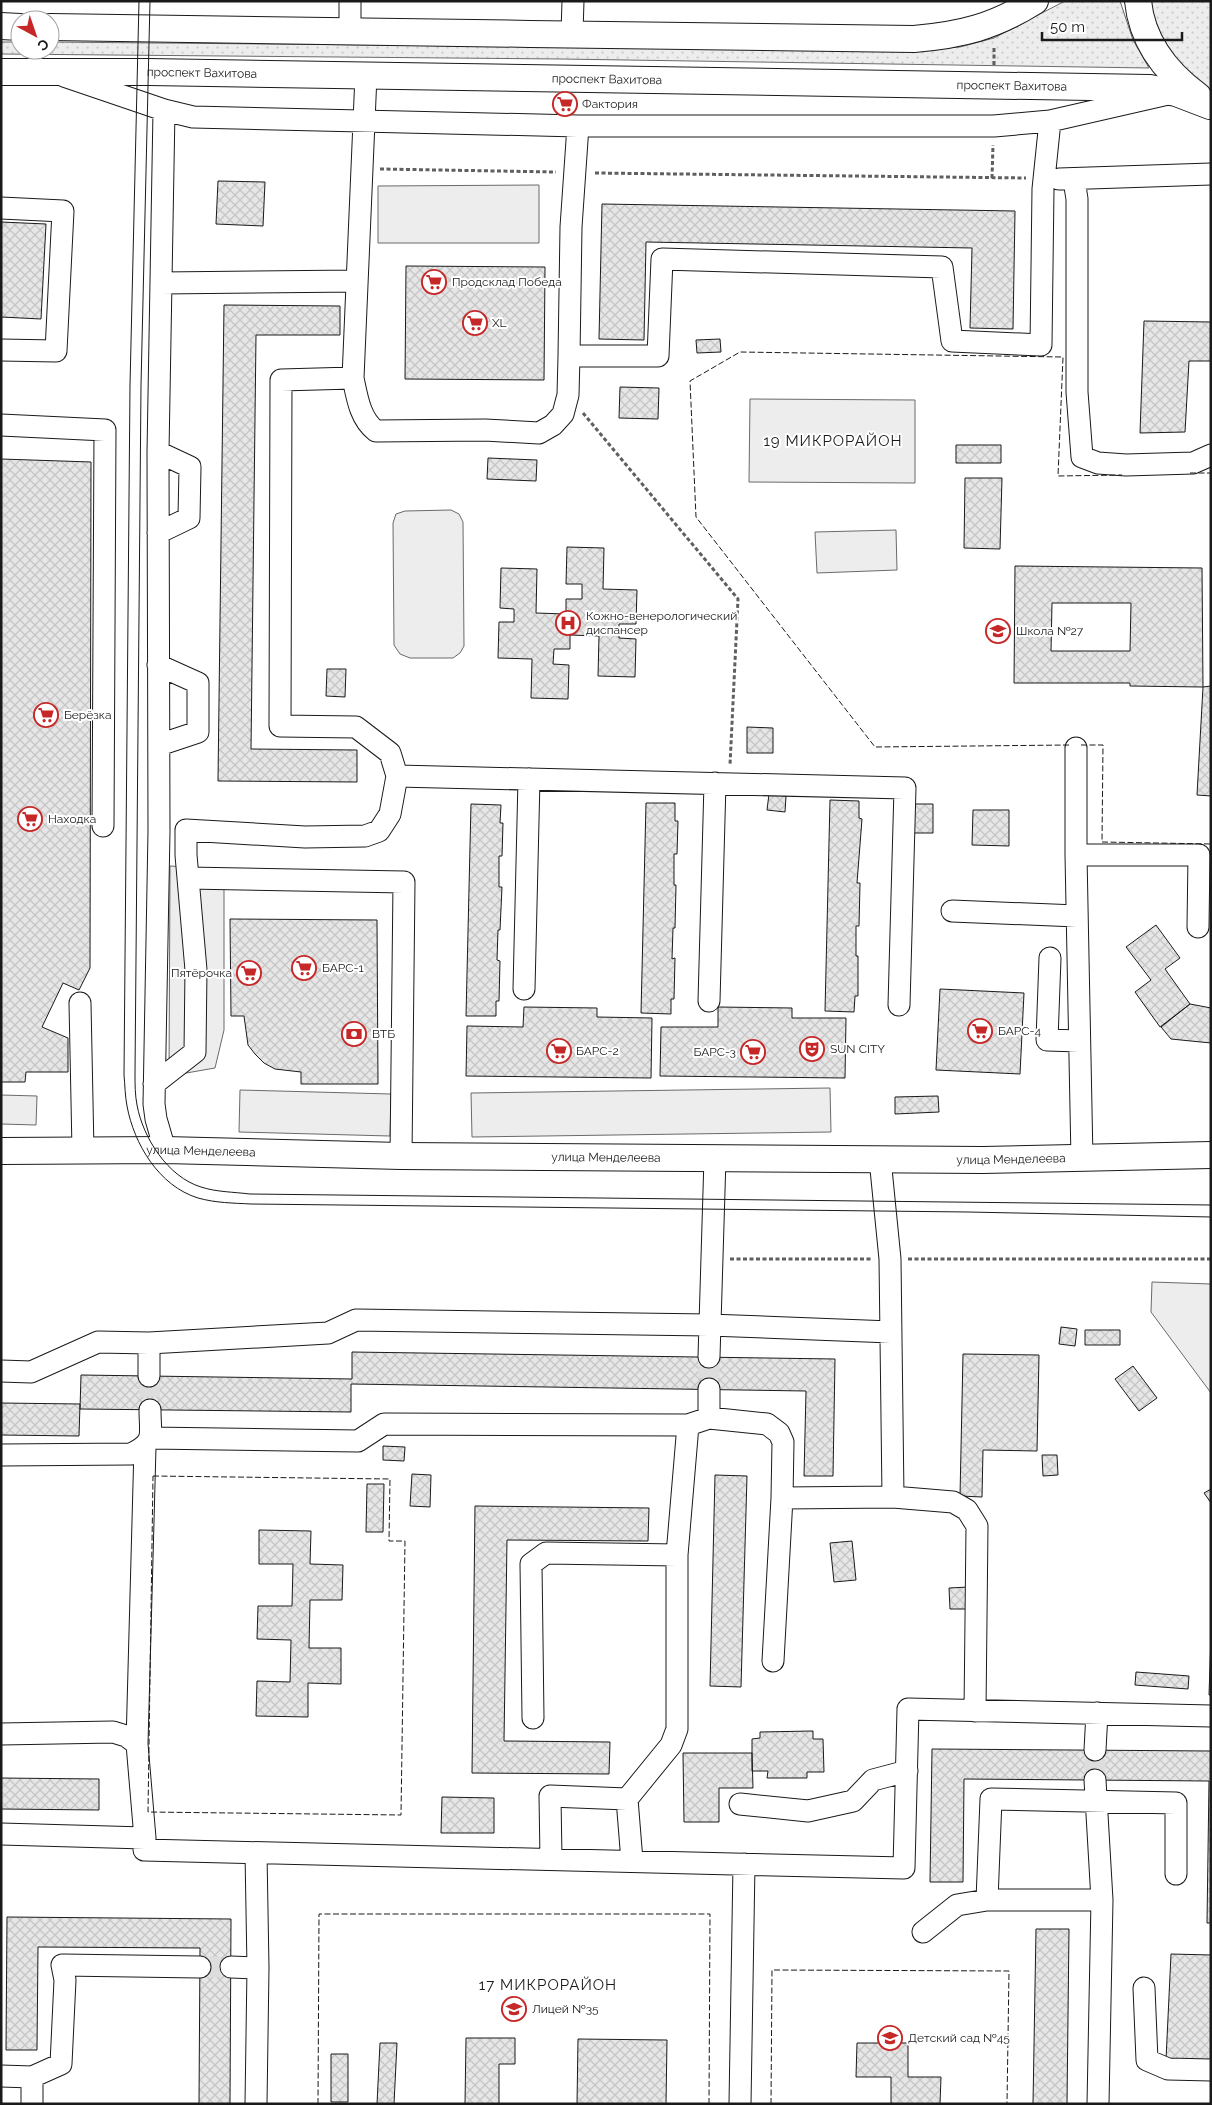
<svg xmlns="http://www.w3.org/2000/svg" width="1212" height="2105" font-family="Raleway,sans-serif">
  <style>
    .grass { fill: url(#grass-dots); stroke: #6a6a6a }
    .built { fill: #ededed; stroke: #6a6a6a }
    .building { fill: url(#building-cross-hatch); stroke: #1a1a1a; fill-rule: evenodd }
    .lines { fill: none; stroke-linecap: round; stroke-linejoin: round }
    .minor-tunnel { stroke: #ddd; stroke-width: 21; stroke-dasharray: 21 11; stroke-linecap: butt }
    .minor-casing { stroke: #1a1a1a; stroke-width: 23 }
    .major-casing { stroke: #1a1a1a; stroke-width: 28 }
    .path { stroke: #5f5f5f; stroke-width: 3; stroke-dasharray: 4 2.5; stroke-linecap: butt }
    .minor { stroke: #fff; stroke-width: 21 }
    .major { stroke: #fff; stroke-width: 26 }
    .tram { stroke: #1a1a1a; stroke-width: 1 }
    .fence { stroke: #1a1a1a; stroke-width: 1; stroke-dasharray: 6 2.5; stroke-linecap: butt }
    .labels { text-anchor: middle; dominant-baseline: central; stroke-width: 4; stroke-linejoin: round; paint-order: stroke }
    .street-label { font-size: 12px; fill: #1a1a1a; stroke: #fff }
    .poi-label { font-size: 12px; fill: #1a1a1a; stroke: #fff; text-anchor: start }
    .quarter-label { font-size: 15px; letter-spacing: 1px; fill: #1a1a1a; stroke: #fff }
  </style>
  <defs>
    <pattern id="grass-dots" width="8" height="8" patternUnits="userSpaceOnUse" patternTransform="scale(1.25)"><rect width="8" height="8" fill="#ededed"/><path d="M2 2h.1M6 6h.1" fill="none" stroke="#cbcbcb" stroke-width="1.8" stroke-linecap="round"/></pattern>
    <pattern id="building-cross-hatch" width="8" height="8" patternUnits="userSpaceOnUse" patternTransform="scale(1.25)"><rect width="8" height="8" fill="#e6e6e6"/><path d="M0 0l8 8M0 8l8-8" fill="none" stroke="#c5c5c5"/></pattern>
  </defs>
  <rect width="100%" height="100%" fill="#fff"/>
  <!-- grass -->
  <path class="grass" d="M 1065,1 L 1120,1 L 1133,40 L 1149,68 L 561,59 L 1,54 L 1,42 L 20,42 L 20,50 L 50,50 L 50,42 L 918,50 L 960,47 L 994,38 Z
    M 1150,1 L 1211,1 L 1211,90 C 1190,76 1173,58 1160,35 C 1155,25 1153,12 1150,1 Z"/>
  <!-- built -->
  <path class="built" d="M 539,185 L 539,243 L 378,243 L 378,186 Z
    M 750,399 L 915,400 L 915,483 L 749,482 Z
    M 451,510 L 459,514 L 463,522 L 464,646 L 460,653 L 453,658 L 410,658 L 400,654 L 394,645 L 393,523 L 396,514 L 405,511 Z
    M 896,530 L 897,570 L 817,573 L 815,532 Z
    M 170,866 L 224,869 L 224,1030 L 215,1068 L 169,1076 Z
    M 830,1088 L 831,1132 L 472,1137 L 471,1093 Z
    M 240,1090 L 391,1094 L 390,1136 L 239,1132 Z
    M 1,1095 L 37,1096 L 36,1125 L 1,1124 Z
    M 1152,1282 L 1211,1284 L 1211,1393 L 1151,1312 Z"/>
  <!-- building -->
  <path class="building" d="M 218,181 L 265,182 L 263,226 L 216,224 Z
    M 602,204 L 1015,211 L 1013,329 L 970,328 L 972,248 L 646,242 L 644,340 L 599,339 Z
    M 1,222 L 46,224 L 41,319 L 1,317 Z
    M 406,266 L 545,267 L 544,380 L 405,379 Z
    M 224,305 L 340,306 L 340,335 L 256,335 L 251,749 L 357,750 L 357,782 L 218,781 Z
    M 1144,321 L 1211,322 L 1211,361 L 1189,361 L 1185,432 L 1140,433 Z
    M 720,339 L 721,352 L 697,353 L 696,340 Z
    M 620,387 L 659,388 L 658,419 L 619,418 Z
    M 956,445 L 1001,445 L 1001,463 L 956,463 Z
    M 488,458 L 537,460 L 536,481 L 487,479 Z
    M 1,459 L 91,462 L 90,968 L 79,990 L 63,983 L 42,1027 L 68,1038 L 68,1072 L 26,1072 L 25,1082 L 1,1082 Z
    M 965,478 L 1002,478 L 1000,549 L 964,548 Z
    M 567,547 L 604,548 L 603,589 L 637,590 L 636,624 L 619,624 L 619,638 L 636,639 L 635,677 L 598,676 L 599,636 L 570,635 L 570,649 L 554,649 L 553,664 L 569,665 L 568,699 L 531,698 L 532,659 L 498,658 L 499,622 L 514,622 L 514,609 L 500,608 L 501,568 L 537,569 L 536,613 L 566,614 L 566,599 L 582,599 L 582,584 L 566,584 Z
    M 1015,566 L 1202,568 L 1203,687 L 1130,686 L 1130,683 L 1014,683 ZM 1052,603 L 1131,603 L 1130,651 L 1051,651 Z
    M 327,669 L 346,669 L 345,697 L 326,696 Z
    M 1211,686 L 1211,796 L 1197,795 L 1203,687 Z
    M 747,727 L 773,728 L 773,753 L 747,753 Z
    M 769,794 L 786,796 L 785,812 L 767,810 Z
    M 830,800 L 859,801 L 859,818 L 862,819 L 857,883 L 860,883 L 859,926 L 856,926 L 856,956 L 858,956 L 858,996 L 855,996 L 854,1012 L 825,1011 Z
    M 646,803 L 675,803 L 675,821 L 678,821 L 677,854 L 674,854 L 674,885 L 676,885 L 675,928 L 673,928 L 672,959 L 675,958 L 674,999 L 671,999 L 671,1014 L 641,1013 Z
    M 471,804 L 501,805 L 500,823 L 503,823 L 502,856 L 499,856 L 499,887 L 502,887 L 500,930 L 498,930 L 497,960 L 500,961 L 499,1001 L 496,1001 L 496,1016 L 466,1016 Z
    M 912,804 L 933,804 L 933,833 L 911,833 Z
    M 973,810 L 1009,810 L 1009,846 L 972,845 Z
    M 230,919 L 377,920 L 378,1084 L 301,1084 L 301,1072 L 275,1069 L 264,1063 L 255,1054 L 248,1045 L 244,1016 L 231,1016 Z
    M 1156,925 L 1180,958 L 1165,969 L 1190,1004 L 1160,1027 L 1135,992 L 1151,980 L 1126,947 Z
    M 940,989 L 1024,993 L 1020,1074 L 936,1070 Z
    M 1190,1004 L 1211,1008 L 1211,1043 L 1171,1039 L 1161,1027 Z
    M 524,1007 L 597,1008 L 597,1017 L 652,1018 L 651,1078 L 466,1076 L 467,1026 L 523,1027 Z
    M 718,1007 L 792,1008 L 792,1018 L 846,1018 L 845,1078 L 660,1076 L 661,1027 L 718,1027 Z
    M 938,1096 L 939,1112 L 895,1114 L 895,1097 Z
    M 1061,1327 L 1077,1329 L 1075,1346 L 1059,1344 Z
    M 1085,1330 L 1120,1330 L 1120,1345 L 1085,1345 Z
    M 352,1352 L 835,1359 L 833,1476 L 804,1476 L 806,1391 L 351,1384 L 351,1412 L 80,1409 L 81,1375 L 352,1379 Z
    M 963,1354 L 1039,1355 L 1037,1451 L 983,1450 L 982,1497 L 960,1496 Z
    M 1133,1366 L 1157,1398 L 1139,1411 L 1115,1379 Z
    M 1,1403 L 80,1404 L 79,1436 L 1,1435 Z
    M 383,1446 L 405,1447 L 404,1461 L 383,1460 Z
    M 1042,1455 L 1057,1455 L 1058,1475 L 1043,1476 Z
    M 412,1474 L 431,1475 L 430,1507 L 410,1506 Z
    M 715,1475 L 747,1476 L 741,1687 L 710,1686 Z
    M 367,1484 L 384,1484 L 383,1532 L 366,1532 Z
    M 1211,1489 L 1211,1503 L 1204,1493 Z
    M 475,1506 L 649,1508 L 648,1541 L 507,1540 L 504,1741 L 610,1742 L 609,1774 L 472,1773 Z
    M 259,1530 L 311,1531 L 310,1564 L 343,1565 L 342,1600 L 310,1600 L 309,1648 L 341,1648 L 341,1684 L 308,1683 L 308,1717 L 256,1716 L 257,1681 L 290,1682 L 291,1640 L 257,1639 L 258,1606 L 292,1606 L 293,1564 L 259,1564 Z
    M 852,1541 L 856,1580 L 834,1582 L 830,1543 Z
    M 969,1587 L 970,1609 L 950,1609 L 949,1588 Z
    M 1211,1636 L 1211,1695 L 1209,1695 Z
    M 1136,1672 L 1189,1676 L 1188,1689 L 1135,1685 Z
    M 813,1731 L 813,1739 L 823,1739 L 824,1772 L 807,1772 L 807,1778 L 767,1778 L 768,1771 L 752,1771 L 752,1739 L 760,1738 L 760,1732 Z
    M 932,1749 L 1211,1751 L 1211,1923 L 1207,1923 L 1209,1781 L 964,1779 L 963,1882 L 930,1882 Z
    M 683,1753 L 752,1753 L 753,1788 L 719,1788 L 719,1822 L 684,1822 Z
    M 1,1778 L 99,1779 L 99,1810 L 1,1809 Z
    M 442,1797 L 494,1798 L 494,1833 L 441,1833 Z
    M 7,1917 L 231,1919 L 230,2104 L 199,2104 L 200,1948 L 38,1947 L 37,2050 L 6,2050 Z
    M 1036,1929 L 1069,1929 L 1067,2104 L 1033,2104 Z
    M 1171,1954 L 1211,1955 L 1211,2062 L 1166,2060 Z
    M 466,2038 L 515,2038 L 515,2064 L 499,2064 L 499,2104 L 465,2104 Z
    M 578,2039 L 667,2040 L 666,2104 L 577,2104 Z
    M 380,2043 L 397,2043 L 394,2104 L 377,2104 Z
    M 857,2043 L 908,2043 L 908,2077 L 941,2077 L 940,2104 L 891,2104 L 891,2077 L 856,2077 Z
    M 331,2054 L 348,2054 L 348,2102 L 331,2102 Z"/>
  <g class="lines">
    <!-- minor-tunnel -->
    <path class="minor-tunnel" d="M 709,1357 L 709,1389
      M 149,1376 L 150,1410
      M 1095,1780 L 1095,1750
      M 200,1967 L 231,1967"/>
    <defs>
      <path id="minor" d="M 350,33 L 350,1
        M 572,33 L 573,1
        M 64,76 L 164,110 L 193,117 L 578,126 L 994,126 L 1050,121 L 1168,94
        M 164,110 L 158,452 L 159,831 L 154,1104 L 156,1119 L 165,1150
        M 578,126 L 571,227 L 569,356 L 658,356 L 662,259 L 942,267 L 952,341 L 1041,345 L 1043,189 L 1050,121
        M 1059,179 L 1211,174
        M 1074,180 L 1077,199 L 1077,392 L 1082,457 L 1098,463 L 1126,465 L 1193,463 L 1211,455
        M 1,208 L 63,211 L 56,351 L 1,350
        M 161,283 L 357,281
        M 353,378 C 357,397 360,419 376,431 L 485,430 L 539,433 L 553,425 L 563,414 L 568,395 L 569,356
        M 1,425 L 105,430 L 103,826
        M 158,533 L 189,518 L 190,467 L 158,452
        M 158,665 L 198,683 L 198,732 L 159,745
        M 1076,748 L 1076,855 L 1082,1159
        M 397,776 L 905,788 L 899,1005
        M 1076,855 L 1199,855 L 1198,927
        M 188,878 L 404,882 L 401,1156
        M 952,911 L 1077,916
        M 1050,958 L 1047,1040 L 1079,1041
        M 524,989 L 529,779
        M 709,1001 L 715,783
        M 80,1003 L 83,1150
        M 154,1084 L 195,1052 L 196,970 L 186,855 L 186,830 L 305,837 L 365,836 L 379,831 L 390,814 L 397,776 L 390,753 L 356,727 L 280,726 L 281,380 L 353,378 L 366,75
        M 149,1343 L 328,1333 L 356,1320 L 709,1325 L 891,1332
        M 709,1357 L 715,1158
        M 1,1371 L 31,1372 L 98,1342 L 149,1343 L 149,1376
        M 709,1418 L 709,1389
        M 150,1438 L 358,1441 L 384,1424 L 688,1425 L 709,1418 L 767,1424 L 779,1433 L 783,1442 L 782,1498 L 893,1497 L 890,1259 L 880,1159
        M 1,1455 L 131,1454 C 156,1442 150,1435 150,1410
        M 893,1497 L 953,1502 L 967,1510 L 977,1526 L 975,1711
        M 773,1661 L 782,1498
        M 533,1718 L 531,1564 L 546,1553 L 677,1555 L 688,1425
        M 1,1734 L 113,1732 L 126,1736 L 137,1744 L 145,1838
        M 137,1744 L 145,1447
        M 1095,1750 L 1097,1713
        M 1095,1780 L 1102,1900 L 1098,2104
        M 627,1799 L 632,1861
        M 740,1804 L 808,1811 L 853,1801 L 873,1780 L 907,1771
        M 1,1834 L 145,1838 L 144,1850 L 904,1868 L 908,1709 L 1211,1716
        M 256,1853 L 258,1968
        M 551,1859 L 550,1796 L 627,1799 L 671,1745 L 677,1729 L 677,1555
        M 987,1900 L 1102,1900
        M 923,1932 L 957,1905 L 987,1900 L 991,1799 L 1176,1803 L 1176,1874
        M 231,1967 L 258,1968 L 256,2104
        M 1144,1988 L 1147,2060 L 1168,2069 L 1211,2070
        M 1,2076 L 32,2077 L 32,2104
        M 32,2077 L 61,2064 L 65,1980 L 62,1965 L 200,1967
        M 740,2104 L 744,1864"/>
      <g id="major">
        <path d="M 1138,1 C 1142,42 1167,73 1198,96"/>
        <path d="M 1,26 L 20,27"/>
        <path d="M 50,27 C 338,33 626,34 914,39 C 961,35 994,27 1035,1"/>
        <path id="s1" d="M 1,72 L 148,72 L 1150,88 L 1176,93 L 1210,106"/>
        <path id="s2" d="M 1,1151 L 165,1150 L 401,1156 L 983,1160 L 1211,1155"/>
      </g>
    </defs>
    <!-- minor casing -->
    <use href="#minor" class="minor-casing"/>
    <!-- major casing -->
    <use href="#major" class="major-casing"/>
    <!-- path -->
    <path class="path" d="M 994,65 L 994,46
      M 380,169 L 556,172
      M 595,173 L 1026,178
      M 992,178 L 993,145
      M 583,413 L 738,599 L 730,765
      M 730,1259 L 871,1259
      M 908,1259 L 1211,1259"/>
    <!-- minor -->
    <use href="#minor" class="minor"/>
    <!-- major -->
    <use href="#major" class="major"/>
    <!-- tram -->
    <path class="tram" d="M 139,1 L 130,385 L 124,1075 C 125,1085 125,1096 127,1106 C 134,1144 159,1186 198,1198 C 216,1203 233,1203 251,1204 L 968,1212 L 1211,1217
      M 150,1 L 141,385 L 135,1074 C 135,1084 135,1095 137,1105 C 143,1138 168,1177 201,1187 C 216,1192 234,1192 250,1194 L 1211,1205"/>
    <!-- fence -->
    <path class="fence" d="M 1190,473 L 1211,473
      M 1069,745 L 875,747 L 696,517 L 690,381 L 740,352 L 1063,357 L 1058,476 L 1122,475
      M 1081,745 L 1103,745 L 1102,842 L 1211,844
      M 153,1476 L 390,1479 L 389,1541 L 405,1541 L 401,1815 L 148,1812 Z
      M 318,2104 L 319,1914 L 710,1914 L 709,2104
      M 771,2104 L 772,1970 L 1009,1971 L 1007,2104"/>
  </g>
  <!-- icons -->
  <defs>
    <symbol id="supermarket-ring" viewBox="-11 -11 22 22"><circle r="9.5" fill="#fff" stroke="#c62828" stroke-width="1.5"/><path d="M-6-5.5h2.5l.6 2H6L4.5 2H-2.5L-4.4-4H-6ZM-1.5 3.2a1.3 1.3 0 1 0 .1 0ZM3 3.2a1.3 1.3 0 1 0 .1 0Z" fill="#c62828"/></symbol>
    <symbol id="hospital-ring" viewBox="-11 -11 22 22"><circle r="9.5" fill="#fff" stroke="#c62828" stroke-width="1.5"/><path d="M-5-5h3v3.5h4V-5h3V5h-3V1.5h-4V5h-3Z" fill="#c62828"/></symbol>
    <symbol id="school-ring" viewBox="-11 -11 22 22"><circle r="9.5" fill="#fff" stroke="#c62828" stroke-width="1.5"/><path d="M0-5L7-2L0 1L-7-2ZM-4 1L0 2.5L4 1V4Q0 6-4 4Z" fill="#c62828"/></symbol>
    <symbol id="bank-ring" viewBox="-11 -11 22 22"><circle r="9.5" fill="#fff" stroke="#c62828" stroke-width="1.5"/><path d="M-6-4H6V4H-6ZM0-2.3a2.3 2.3 0 1 0 0 4.6a2.3 2.3 0 1 0 0-4.6Z" fill="#c62828"/></symbol>
    <symbol id="theatre-ring" viewBox="-11 -11 22 22"><circle r="9.5" fill="#fff" stroke="#c62828" stroke-width="1.5"/><path d="M-5-5.5Q0-4 5-5.5V0Q5 5 0 6Q-5 5-5 0ZM-3.3-2.5H-1v1.5H-3.3ZM1-2.5H3.3v1.5H1ZM-2.8 1Q0 5.5 2.8 1Z" fill="#c62828"/></symbol>
  </defs>
  <g fill-rule="evenodd">
    <use href="#supermarket-ring" x="551" y="90" width="28" height="28"/>
    <use href="#supermarket-ring" x="420" y="268" width="28" height="28"/>
    <use href="#supermarket-ring" x="461" y="309" width="28" height="28"/>
    <use href="#hospital-ring" x="554" y="609" width="28" height="28"/>
    <use href="#school-ring" x="984" y="617" width="28" height="28"/>
    <use href="#supermarket-ring" x="32" y="701" width="28" height="28"/>
    <use href="#supermarket-ring" x="16" y="805" width="28" height="28"/>
    <use href="#supermarket-ring" x="290" y="954" width="28" height="28"/>
    <use href="#supermarket-ring" x="235" y="959" width="28" height="28"/>
    <use href="#supermarket-ring" x="966" y="1017" width="28" height="28"/>
    <use href="#bank-ring" x="340" y="1020" width="28" height="28"/>
    <use href="#theatre-ring" x="798" y="1035" width="28" height="28"/>
    <use href="#supermarket-ring" x="545" y="1037" width="28" height="28"/>
    <use href="#supermarket-ring" x="739" y="1038" width="28" height="28"/>
    <use href="#school-ring" x="500" y="1995" width="28" height="28"/>
    <use href="#school-ring" x="876" y="2024" width="28" height="28"/>
  </g>
  <g class="labels">
    <!-- street labels -->
    <g class="street-label">
      <text stroke="none"><textPath href="#s1" startOffset="201">проспект Вахитова</textPath></text>
      <text stroke="none"><textPath href="#s1" startOffset="606">проспект Вахитова</textPath></text>
      <text stroke="none"><textPath href="#s1" startOffset="1011">проспект Вахитова</textPath></text>
      <text stroke="none"><textPath href="#s2" startOffset="200">улица Менделеева</textPath></text>
      <text stroke="none"><textPath href="#s2" startOffset="605">улица Менделеева</textPath></text>
      <text stroke="none"><textPath href="#s2" startOffset="1010">улица Менделеева</textPath></text>
    </g>
    <!-- poi labels -->
    <g class="poi-label">
      <text x="582" y="104">Фактория</text>
      <text x="452" y="282">Продсклад Победа</text>
      <text x="492" y="323">XL</text>
      <text x="586" y="616">Кожно-венерологический<tspan x="586" dy="14">диспансер</tspan></text>
      <text x="1016" y="631">Школа №27</text>
      <text x="64" y="715">Берёзка</text>
      <text x="48" y="819">Находка</text>
      <text x="322" y="968">БАРС-1</text>
      <text x="232" y="973" text-anchor="end">Пятёрочка</text>
      <text x="998" y="1031">БАРС-4</text>
      <text x="372" y="1034">ВТБ</text>
      <text x="830" y="1049">SUN CITY</text>
      <text x="576" y="1051">БАРС-2</text>
      <text x="736" y="1052" text-anchor="end">БАРС-3</text>
      <text x="532" y="2009">Лицей №35</text>
      <text x="908" y="2038">Детский сад №45</text>
    </g>
    <!-- quarter labels -->
    <g class="quarter-label">
      <text x="833" y="441">19 МИКРОРАЙОН</text>
      <text x="548" y="1985">17 МИКРОРАЙОН</text>
    </g>
  </g>
  <!-- border -->
  <rect width="1212" height="2105" fill="none" stroke="#1a1a1a" stroke-width="5"/>
  <!-- north arrow -->
  <g transform="translate(35 35) rotate(140)"><circle r="24" fill="#ffffff" stroke="#a3a3a3"/>
  <path d="M0-4L9 19L0 12L-9 19Z" fill="#c62828"/>
  <text y="-8" font-size="14" font-weight="bold" text-anchor="middle" fill="#1a1a1a">С</text>
  </g>
  <!-- scale -->
  <path d="M1042 32v8h140v-8" fill="none" stroke="#1a1a1a" stroke-width="2.5"/>
  <text x="1050" y="32" font-size="15" fill="#1a1a1a" stroke="#ffffff" stroke-width="4" paint-order="stroke">50 m</text>
</svg>
